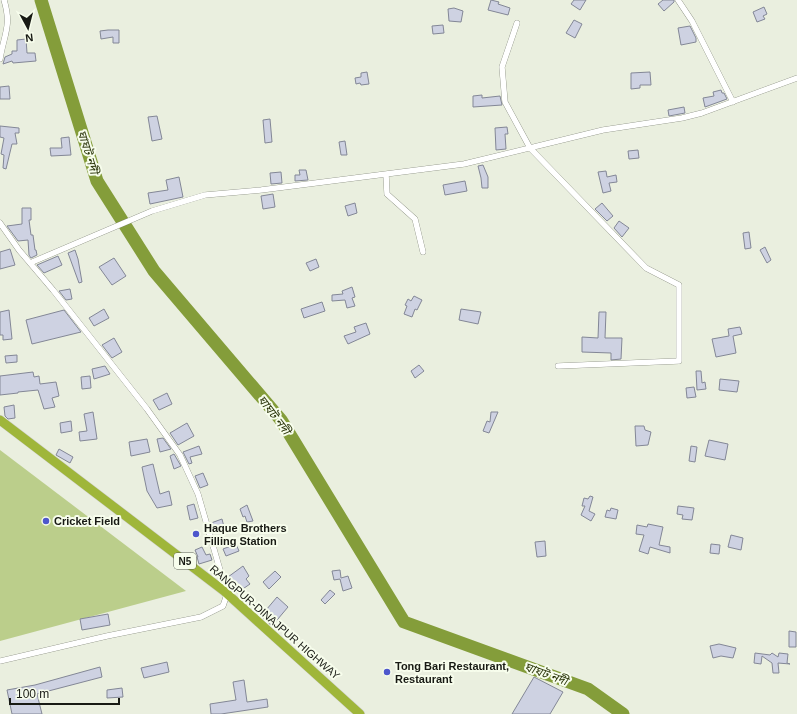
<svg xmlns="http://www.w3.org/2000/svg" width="797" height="714" font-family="Helvetica,'Noto Sans Bengali',sans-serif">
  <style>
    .green { fill: #bbce8b }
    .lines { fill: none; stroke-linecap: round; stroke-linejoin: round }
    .river { stroke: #849d3a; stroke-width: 13 }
    .building { fill: #ced2e2; stroke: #838796 }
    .minor-casing { stroke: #74796a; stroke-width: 6 }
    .trunk-casing { stroke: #d1d1d0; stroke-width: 10 }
    .minor { stroke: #fff; stroke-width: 5.5 }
    .trunk { stroke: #9fb63a; stroke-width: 9 }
    .poi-dot { fill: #4d57cc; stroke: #f7fdec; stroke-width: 1.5 }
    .labels { text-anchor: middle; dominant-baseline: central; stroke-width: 4; stroke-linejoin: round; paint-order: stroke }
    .shield { fill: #f7fdec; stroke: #5b5e55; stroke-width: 1 }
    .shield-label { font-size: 10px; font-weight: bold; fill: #181a14 }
    .poi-label { font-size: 11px; font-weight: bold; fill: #181a14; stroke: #f7fdec; text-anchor: start }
    .street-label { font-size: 11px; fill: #181a14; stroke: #f7fdec }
    .water-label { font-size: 12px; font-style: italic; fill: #2a340a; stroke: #f7fdec }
  </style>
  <rect width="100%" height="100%" fill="#eaefdf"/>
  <!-- green -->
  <path class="green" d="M 0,450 L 186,591 L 0,641 Z"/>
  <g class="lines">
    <!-- river -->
    <path class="river" d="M 41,0 L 97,181 L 154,271 L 281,420 L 404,622 L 588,689 L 623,714"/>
  </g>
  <!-- building -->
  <path class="building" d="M 491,0 L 499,2 L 498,4 L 510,8 L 508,15 L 488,10 Z
    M 574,0 L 586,0 L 580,10 L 571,4 Z
    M 663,0 L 674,0 L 674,2 L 664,11 L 658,4 Z
    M 764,7 L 767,14 L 763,16 L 765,19 L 757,22 L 753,12 Z
    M 454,8 L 463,11 L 461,22 L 449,21 L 448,9 Z
    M 574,20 L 582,24 L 575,38 L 566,33 Z
    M 443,25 L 444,33 L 433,34 L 432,26 Z
    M 690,26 L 696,38 L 696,42 L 681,45 L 678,28 Z
    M 108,30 L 119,30 L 119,43 L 113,43 L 113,37 L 101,39 L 100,31 Z
    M 26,39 L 27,53 L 35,53 L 36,61 L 13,63 L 12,61 L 3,64 L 5,57 L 12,54 L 12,51 L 17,51 L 17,40 Z
    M 367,72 L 369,84 L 361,85 L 360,83 L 356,84 L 355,78 L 361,77 L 361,73 Z
    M 650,72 L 651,85 L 640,85 L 640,88 L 631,89 L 631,73 Z
    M 9,86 L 10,99 L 0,99 L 0,87 Z
    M 721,90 L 722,93 L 724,93 L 727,99 L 705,107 L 703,98 L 714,96 L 713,92 Z
    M 482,95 L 482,98 L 500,96 L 502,105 L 473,107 L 473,96 Z
    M 684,107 L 685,113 L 669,116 L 668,110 Z
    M 157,116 L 162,139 L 152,141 L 148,117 Z
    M 270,119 L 272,142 L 265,143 L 263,120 Z
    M 0,126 L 19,128 L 19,133 L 15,133 L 17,144 L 12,144 L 6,169 L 3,168 L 4,155 L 1,154 L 4,138 L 0,137 Z
    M 507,127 L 508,134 L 505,134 L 506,149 L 496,150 L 495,128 Z
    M 69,137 L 71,155 L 51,156 L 50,148 L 62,148 L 61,138 Z
    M 345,141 L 347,155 L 341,155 L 339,142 Z
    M 638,150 L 639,158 L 629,159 L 628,151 Z
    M 483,165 L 488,177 L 488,188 L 482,188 L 481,178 L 478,166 Z
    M 299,170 L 306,170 L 308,180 L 295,181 L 295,175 L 300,175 Z
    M 606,171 L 607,177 L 616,175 L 617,182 L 609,183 L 611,191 L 603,193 L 598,172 Z
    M 281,172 L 282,183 L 271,184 L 270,173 Z
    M 179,177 L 183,197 L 150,204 L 148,193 L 168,190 L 166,180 Z
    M 465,181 L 467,191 L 445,195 L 443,185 Z
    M 273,194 L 275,207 L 263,209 L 261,196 Z
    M 355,203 L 357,213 L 348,216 L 345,206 Z
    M 602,203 L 613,216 L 607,221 L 595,209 Z
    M 22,208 L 31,208 L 31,220 L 29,220 L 31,235 L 33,235 L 35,250 L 36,250 L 37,255 L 31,258 L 29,255 L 28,240 L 18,241 L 7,226 L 22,224 Z
    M 619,221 L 629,228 L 622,237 L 614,228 Z
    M 749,232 L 751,248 L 745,249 L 743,233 Z
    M 765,247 L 771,260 L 767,263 L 760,250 Z
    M 10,249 L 15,265 L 0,269 L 0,252 Z
    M 75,250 L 78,259 L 82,282 L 79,283 L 68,253 Z
    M 58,256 L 62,265 L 44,273 L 37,265 Z
    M 114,258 L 126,276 L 112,285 L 99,267 Z
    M 316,259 L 319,267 L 310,271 L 306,263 Z
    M 352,287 L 355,297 L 352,298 L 355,306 L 347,308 L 345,300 L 332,301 L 332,295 L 343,294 L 342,291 Z
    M 70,289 L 72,299 L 66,300 L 59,291 Z
    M 414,296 L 422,300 L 417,310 L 415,309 L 412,317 L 404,314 L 407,306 L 405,305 L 408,299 L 411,301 Z
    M 322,302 L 325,311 L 304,318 L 301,309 Z
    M 104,309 L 109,318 L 94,326 L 89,318 Z
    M 461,309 L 481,312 L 478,324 L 459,320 Z
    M 9,310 L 12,339 L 3,340 L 3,335 L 0,335 L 0,312 Z
    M 64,310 L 81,332 L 32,344 L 26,320 Z
    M 599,312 L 606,312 L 605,338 L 622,338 L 621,359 L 611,360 L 611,353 L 582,352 L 582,337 L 598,338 Z
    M 366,323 L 370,334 L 348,344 L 344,336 L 356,332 L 354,327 Z
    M 740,327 L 742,334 L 733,336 L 736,353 L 716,357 L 712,339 L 729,336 L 728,329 Z
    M 114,338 L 122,352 L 112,358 L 102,345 Z
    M 17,355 L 17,362 L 6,363 L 5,356 Z
    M 419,365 L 424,371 L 415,378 L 411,371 Z
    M 105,366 L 110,374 L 94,379 L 92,369 Z
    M 696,371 L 701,371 L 702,383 L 705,382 L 706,389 L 697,390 Z
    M 33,372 L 34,377 L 39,376 L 40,384 L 56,382 L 59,396 L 52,398 L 55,407 L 44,409 L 38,390 L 18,392 L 18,393 L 0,395 L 0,376 Z
    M 90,376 L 91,388 L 82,389 L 81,377 Z
    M 720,379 L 739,381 L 737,392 L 719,390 Z
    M 694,387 L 696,397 L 687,398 L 686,388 Z
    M 167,393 L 172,404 L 159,410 L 153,400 Z
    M 14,405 L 15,418 L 8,419 L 5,416 L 4,407 Z
    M 93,412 L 97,439 L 80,441 L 79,432 L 87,431 L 84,414 Z
    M 491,412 L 498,412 L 489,433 L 483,431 L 487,421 L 490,422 Z
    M 71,421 L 72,431 L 61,433 L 60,423 Z
    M 187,423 L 194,436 L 178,445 L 170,433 Z
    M 635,426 L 644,426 L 645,430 L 651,432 L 648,445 L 636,446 Z
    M 163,438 L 171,449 L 160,452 L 157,439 Z
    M 147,439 L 150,452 L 131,456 L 129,442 Z
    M 709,440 L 728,444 L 725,460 L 705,456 Z
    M 199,446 L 202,454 L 190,457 L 192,463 L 189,464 L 183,452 Z
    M 691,446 L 697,447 L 695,462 L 689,461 Z
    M 59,449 L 73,457 L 70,463 L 56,455 Z
    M 174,454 L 181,466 L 174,469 L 170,456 Z
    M 153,464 L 160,494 L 169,491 L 172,505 L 157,508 L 147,491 L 142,467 Z
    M 203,473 L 208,485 L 200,488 L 195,476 Z
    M 590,496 L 593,497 L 589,511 L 595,514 L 591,521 L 581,515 L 585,506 L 582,506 L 584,498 L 588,499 Z
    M 194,504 L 198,518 L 190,520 L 187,506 Z
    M 247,505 L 253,521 L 247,522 L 245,516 L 243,517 L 240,509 Z
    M 678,506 L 694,508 L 692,520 L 682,519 L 683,515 L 677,514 Z
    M 611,508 L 618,510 L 616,519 L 605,517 L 607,510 L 610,511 Z
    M 222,519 L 224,527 L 213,530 L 211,523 Z
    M 648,524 L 663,527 L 659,545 L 670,547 L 670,553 L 650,547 L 648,554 L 639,551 L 644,535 L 636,534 L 637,525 L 647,527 Z
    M 731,535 L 743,538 L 741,550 L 728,547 Z
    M 545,541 L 546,556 L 537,557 L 535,542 Z
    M 236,544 L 239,551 L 226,556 L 223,549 Z
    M 711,544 L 720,545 L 719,554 L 710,553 Z
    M 202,547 L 206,555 L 210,554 L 212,560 L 199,564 L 197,557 L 198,557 L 195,550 Z
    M 243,566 L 249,576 L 246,579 L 250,584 L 237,593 L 231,585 L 233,584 L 228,577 Z
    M 340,570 L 341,578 L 348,576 L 352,588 L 343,591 L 340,579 L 334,580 L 332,571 Z
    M 275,571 L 281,577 L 269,589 L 263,582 Z
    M 330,590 L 335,594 L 325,604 L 321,600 Z
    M 277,597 L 288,607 L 272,626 L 261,616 Z
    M 108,614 L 110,625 L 82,630 L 80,619 Z
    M 789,631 L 796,632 L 796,647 L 789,647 Z
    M 719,644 L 736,648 L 733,658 L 721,656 L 713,658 L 710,646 Z
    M 755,653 L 770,655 L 772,653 L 778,657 L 779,653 L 788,654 L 787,663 L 790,664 L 778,663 L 779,673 L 773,673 L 772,663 L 762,656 L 761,664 L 754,663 Z
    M 167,662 L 169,672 L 144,678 L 141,668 Z
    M 100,667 L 102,677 L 37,694 L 42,714 L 12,714 L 7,690 L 35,685 Z
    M 534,677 L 563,692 L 550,714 L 512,714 Z
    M 244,680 L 247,702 L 267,699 L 268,707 L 221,714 L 211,714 L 210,704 L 236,700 L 233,682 Z
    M 122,688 L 123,697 L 107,698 L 107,690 Z"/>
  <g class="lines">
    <defs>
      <path id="minor" d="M 678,0 L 692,21 L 733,102
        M 517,23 L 502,67 L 505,102 L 530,148 L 646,268 L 679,285 L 679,361 L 558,366
        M 0,59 C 4,34 12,26 4,0
        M 386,174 L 387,194 L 415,219 L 423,252
        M 0,223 L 19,250 L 53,290 L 147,409 L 180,455 L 198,494 L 227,594 L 223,606 L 201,617 L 107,636 L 0,661
        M 30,263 L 152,211 L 205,195 L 261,190 L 464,164 L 603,130 L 682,118 L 702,113 L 797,78"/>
      <path id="trunk" d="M 0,420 L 224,591 L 360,714"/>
    </defs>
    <!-- minor casing -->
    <use href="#minor" class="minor-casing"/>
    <!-- trunk casing -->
    <use href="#trunk" class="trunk-casing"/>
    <!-- minor -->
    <use href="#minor" class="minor"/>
    <!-- trunk -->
    <use href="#trunk" class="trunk"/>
  </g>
  <!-- markers -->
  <g class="poi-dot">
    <circle cx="46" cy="521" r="4"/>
    <circle cx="196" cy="534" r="4"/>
    <circle cx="387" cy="672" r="4"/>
  </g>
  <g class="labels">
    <!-- shield labels -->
    <rect class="shield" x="174" y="553" width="22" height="16" rx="3"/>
    <g class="shield-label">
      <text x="185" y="561">N5</text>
    </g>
    <!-- poi labels -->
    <g class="poi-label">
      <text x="54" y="521">Cricket Field</text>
      <text x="204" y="528">Haque Brothers<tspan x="204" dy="13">Filling Station</tspan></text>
      <text x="395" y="666">Tong Bari Restaurant,<tspan x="395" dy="13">Restaurant</tspan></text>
    </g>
    <!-- street labels -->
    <g class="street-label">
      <text transform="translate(275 622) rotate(41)">RANGPUR-DINAJPUR HIGHWAY</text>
    </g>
    <!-- water labels -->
    <g class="water-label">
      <text transform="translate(88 152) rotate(73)">ঘাঘট নদী</text>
      <text transform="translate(274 415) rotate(53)">ঘাঘট নদী</text>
      <text transform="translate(546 674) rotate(20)">ঘাঘট নদী</text>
    </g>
  </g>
  <!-- north arrow -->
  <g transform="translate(28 28) rotate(173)" stroke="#f7fdec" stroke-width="3" paint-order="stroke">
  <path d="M0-3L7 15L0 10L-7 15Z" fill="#181a14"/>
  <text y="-6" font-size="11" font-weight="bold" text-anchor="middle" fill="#181a14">N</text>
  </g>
  <!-- scale -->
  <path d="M10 698v6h109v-6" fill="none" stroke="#181a14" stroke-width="2"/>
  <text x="16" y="698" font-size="12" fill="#181a14" stroke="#f7fdec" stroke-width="3" paint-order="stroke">100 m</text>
</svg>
